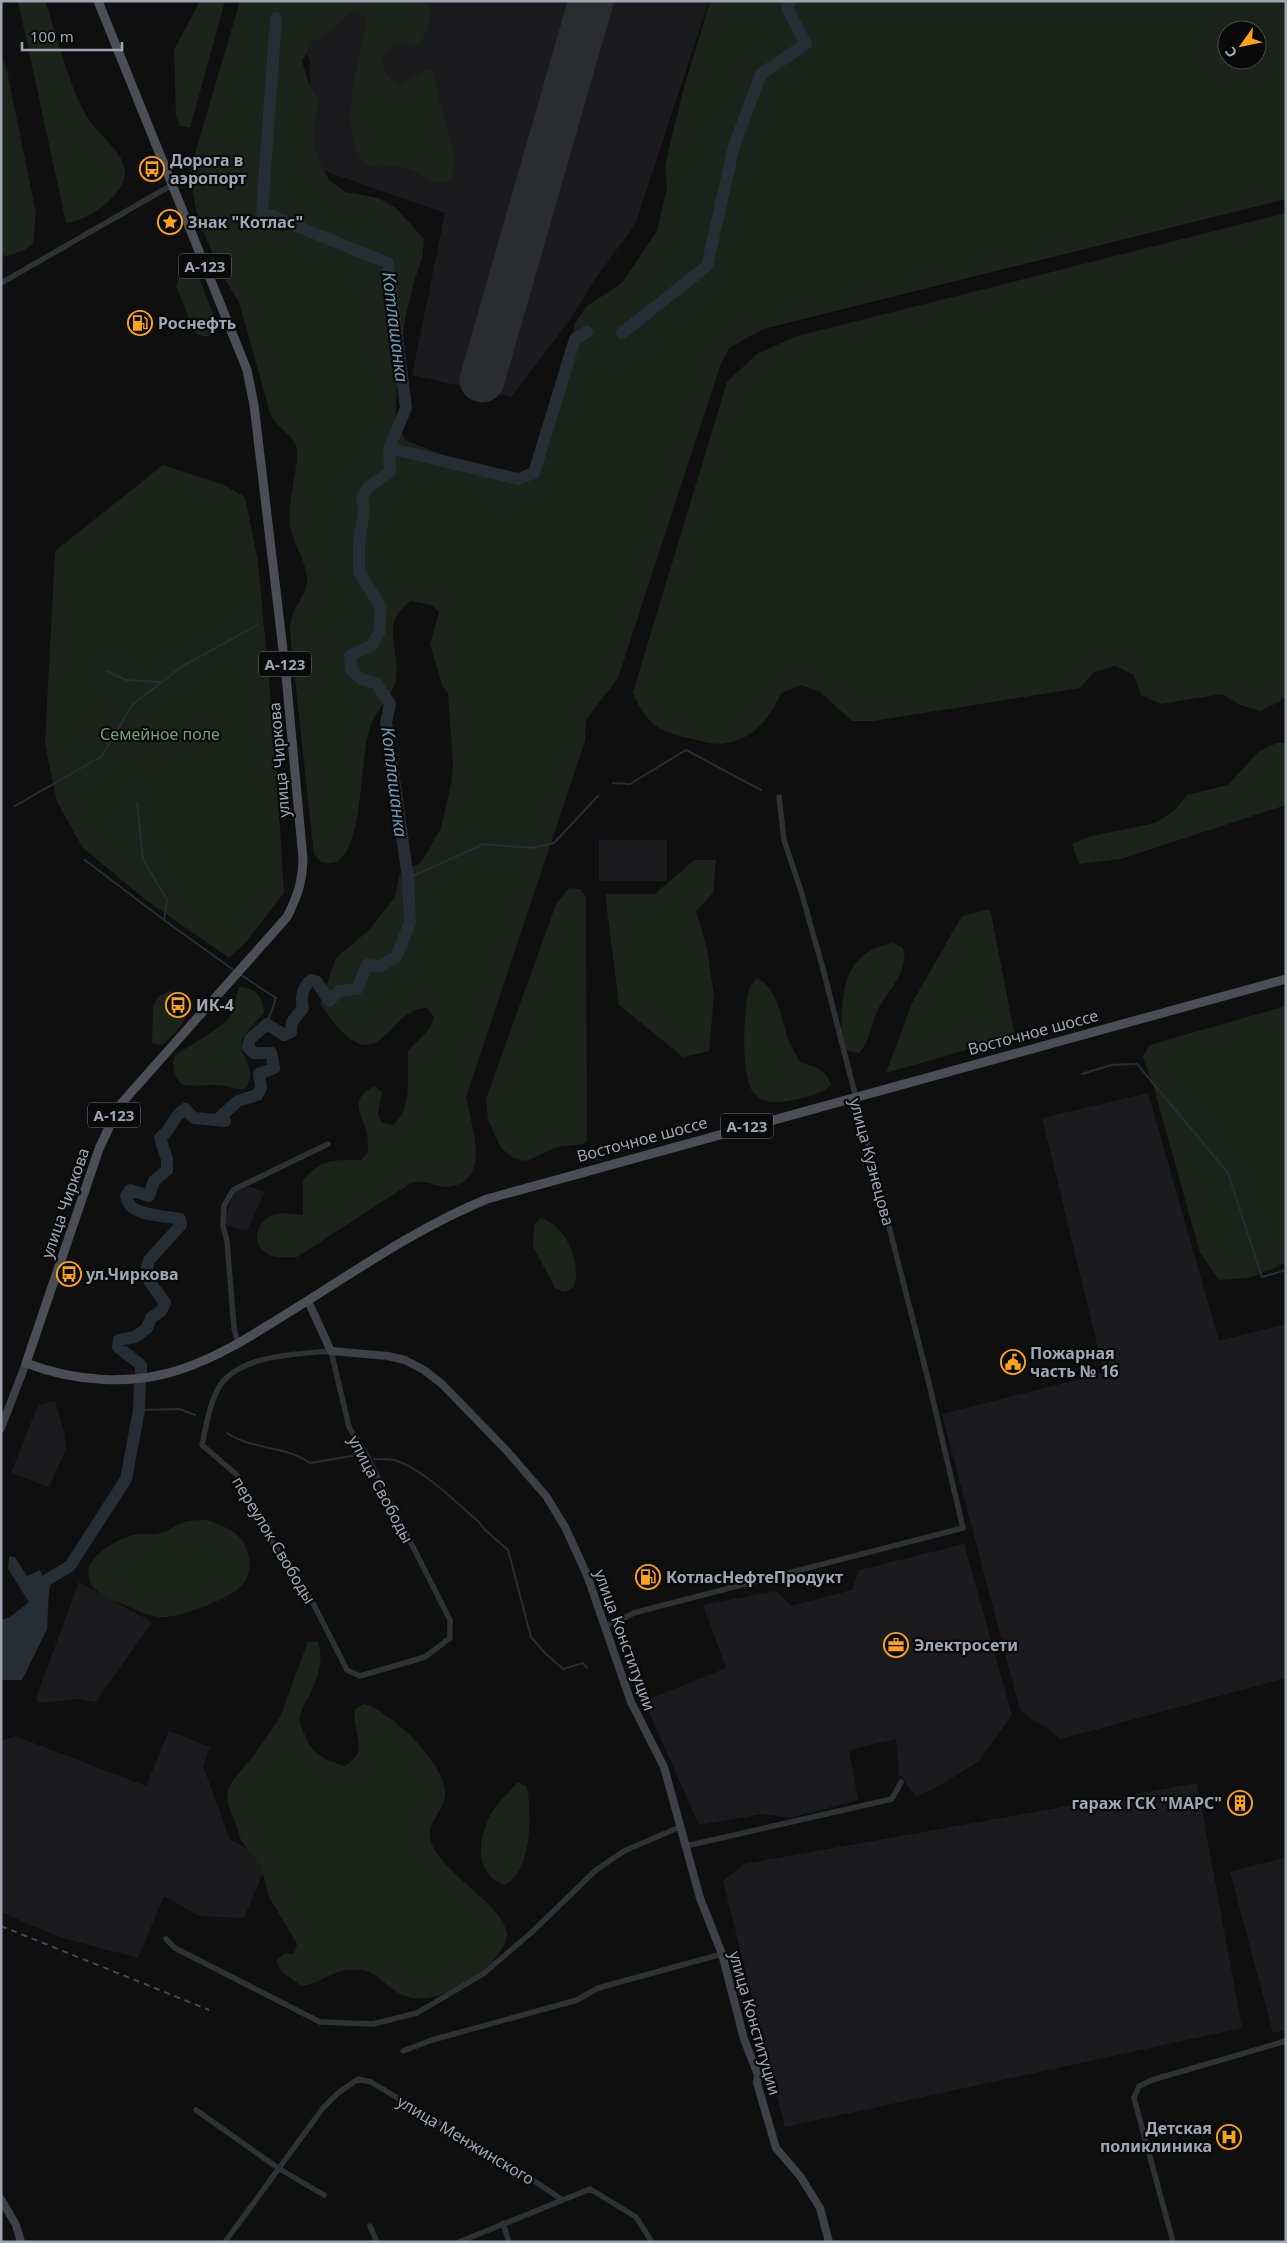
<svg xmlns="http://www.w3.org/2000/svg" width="1287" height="2243" font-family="'Noto Sans',sans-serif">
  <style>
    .built { fill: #1b1b1d }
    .green { fill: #1b231b; fill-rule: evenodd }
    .water { fill: #252e34 }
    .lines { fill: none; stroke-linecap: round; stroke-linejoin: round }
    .stream { stroke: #252e34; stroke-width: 2 }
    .river { stroke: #252e34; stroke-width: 12 }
    .runway { stroke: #2a2c2f; stroke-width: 45 }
    .minor { stroke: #2f3135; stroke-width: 5.5 }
    .secondary { stroke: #3d4045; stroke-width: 8 }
    .primary { stroke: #4b4e54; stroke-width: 9 }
    .rail { stroke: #46494e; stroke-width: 2; stroke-dasharray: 6 5; stroke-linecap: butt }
    .labels { text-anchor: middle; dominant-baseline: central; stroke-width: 4.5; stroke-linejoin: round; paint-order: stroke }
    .shield { fill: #0a0a0b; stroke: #727780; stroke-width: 1 }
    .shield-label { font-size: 15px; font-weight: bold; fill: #9fa6b2 }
    .poi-label { font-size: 16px; font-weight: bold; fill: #9fa6b2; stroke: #0a0a0b; text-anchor: start }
    .park-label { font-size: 16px; fill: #749f74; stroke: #0a0a0b }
    .street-label { font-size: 16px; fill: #9fa6b2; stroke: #0a0a0b }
    .water-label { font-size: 18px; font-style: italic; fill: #7297b1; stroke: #0a0a0b }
  </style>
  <rect width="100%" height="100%" fill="#0f0f10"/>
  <!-- built -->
  <path class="built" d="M 268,1 L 709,1 L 635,225 L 595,279 L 570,320 L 511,397 L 412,375 L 445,213 L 310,166 L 310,60 L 285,20 Z
    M 599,840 L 667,840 L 667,881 L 599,881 Z
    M 1148,1093 L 1219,1341 L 1286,1324 L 1286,1678 L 1061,1739 L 1020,1710 L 942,1414 L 1104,1373 L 1042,1118 Z
    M 249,1186 L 265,1192 L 247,1230 L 227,1226 L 225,1221 L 234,1192 Z
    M 55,1401 L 65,1435 L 66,1449 L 49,1487 L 11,1473 L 38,1405 Z
    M 964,1544 L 1012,1715 L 979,1761 L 944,1783 L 916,1797 L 899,1774 L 896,1739 L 849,1750 L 858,1800 L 790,1818 L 763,1814 L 699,1825 L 644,1701 L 726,1668 L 703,1605 L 776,1591 L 791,1606 L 852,1590 L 859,1570 Z
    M 79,1582 L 152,1622 L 96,1702 L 79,1699 L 39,1703 L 36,1698 Z
    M 169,1731 L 210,1747 L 203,1766 L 230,1840 L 269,1859 L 244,1918 L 199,1916 L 164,1896 L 138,1958 L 59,1937 L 1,1912 L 1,1741 L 15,1736 L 146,1786 Z
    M 1197,1783 L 1242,2028 L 785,2127 L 723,1881 L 744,1864 Z
    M 1286,1857 L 1286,2030 L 1273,2033 L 1230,1872 Z"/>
  <!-- green -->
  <path class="green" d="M 18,1 L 44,1 L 46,3 C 57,37 69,85 86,115 C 95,132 124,152 125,171 C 126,195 87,222 66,223 Z
    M 200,1 L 225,1 L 190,128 L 180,126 L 176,116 L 174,50 Z
    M 240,1 L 428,1 C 431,19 430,32 417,45 L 395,43 C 377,56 380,73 398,84 L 427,69 L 435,75 L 438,96 L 456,159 L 451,180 C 428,187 424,172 403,167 C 392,165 379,167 368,167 C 334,136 359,64 366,24 L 363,15 L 353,11 L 329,32 L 312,43 L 302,61 L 308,81 L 318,100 L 313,142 L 319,161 L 329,180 L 346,192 L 378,198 L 396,208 L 424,239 L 422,259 L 415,278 L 405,319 L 397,382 L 395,424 L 407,441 L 481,469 L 523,476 L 539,463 L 561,386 L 575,323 L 587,306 L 622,283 L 657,231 L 667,188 L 665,165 L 682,95 L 710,1 L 1286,1 L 1286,199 L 763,329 L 729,348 L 720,366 L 618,678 L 586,720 L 585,741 L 466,1097 C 470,1122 492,1177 453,1186 C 438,1190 428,1178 411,1183 L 297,1257 C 287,1257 275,1259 266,1253 C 250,1243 257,1218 276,1214 C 284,1212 295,1215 303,1215 L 303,1181 C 321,1158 334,1160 361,1160 L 368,1152 C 368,1145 368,1136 366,1129 C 358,1109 351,1099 374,1086 L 382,1092 L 378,1113 L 382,1123 L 393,1125 C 413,1109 407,1075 408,1051 L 430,1028 L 434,1017 L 427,1008 C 395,1005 383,1066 348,1037 C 337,1029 329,1015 320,1004 L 336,958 L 369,930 L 395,897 L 399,876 L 406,868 L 417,865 L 424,858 L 441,828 L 451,784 L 453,763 L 448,694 L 442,685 L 430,644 L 439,612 L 431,605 L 411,601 C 379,624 400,648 396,678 C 394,696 377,708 371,725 C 359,754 364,843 339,860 C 332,865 328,863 321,862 L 314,854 L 291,643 C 291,636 289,627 291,620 C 294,605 309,593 307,577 C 305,559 293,543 290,526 C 286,503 301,461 296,446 C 290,432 276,428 270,413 L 239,302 L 222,275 L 204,233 L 196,210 L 190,178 L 191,167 ZM 1227,30 L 1257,30 L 1257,60 L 1227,60 Z
    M 1,59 L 6,66 L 36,213 L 33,244 L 24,250 L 5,257 L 1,251 Z
    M 1286,213 L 1286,696 L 1279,702 L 1260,711 L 1240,705 L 1222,694 L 1161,704 L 1141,695 L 1134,675 L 1115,666 L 1094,672 L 1080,688 L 873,721 L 852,721 L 820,692 L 801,685 L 781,693 C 770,719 751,742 720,744 C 711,744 701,741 693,739 C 659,732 646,725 633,692 L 727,382 L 757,354 L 797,336 Z
    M 191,273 L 199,277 L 217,325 C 214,337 203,340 194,331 L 176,286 L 179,278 Z
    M 163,465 L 222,484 L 245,497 L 258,562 L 275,747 L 284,893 L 246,942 L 229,958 L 146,900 L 83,848 L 57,802 L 45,744 L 55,551 Z
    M 1277,743 L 1286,743 L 1286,805 L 1121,859 L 1079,864 L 1072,844 L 1092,836 L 1155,823 L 1174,811 L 1187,795 L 1228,785 L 1258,752 Z
    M 694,860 L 716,860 L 713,893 L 696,911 L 707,948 L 714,997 L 709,1051 L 683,1057 L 619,1005 L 605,894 L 655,894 Z
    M 569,888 L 580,889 L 586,897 L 587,1140 L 584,1144 L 557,1147 L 526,1161 L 514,1158 L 501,1148 L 488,1120 L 486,1099 L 556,904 Z
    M 990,909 L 1015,1036 L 886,1073 L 912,1003 L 962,916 Z
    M 893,943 L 903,948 C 910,973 885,992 876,1014 C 870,1028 870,1041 859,1053 L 849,1051 L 841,1043 C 843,998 837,954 893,943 Z
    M 757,978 C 779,989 781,1020 789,1041 C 792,1048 796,1055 800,1062 C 815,1067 826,1069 831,1085 C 819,1095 808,1097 793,1100 C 778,1103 765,1105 754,1093 C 740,1078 743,1006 750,987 C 751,984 755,981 757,978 Z
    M 239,987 C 256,988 263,997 264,1013 C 258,1021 248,1029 243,1037 C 234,1055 261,1065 245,1089 C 237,1090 233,1088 226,1086 C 211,1083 196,1088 181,1084 C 174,1074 171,1067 175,1055 C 188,1047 222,1027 230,1017 C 236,1008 235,997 239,987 Z
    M 169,991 C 206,1002 179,1031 162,1045 L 152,1043 L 153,1005 L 159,996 Z
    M 1286,1006 L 1286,1263 L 1249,1278 L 1219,1280 L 1200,1253 L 1154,1088 L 1143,1057 L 1149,1045 Z
    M 541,1218 C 566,1226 582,1262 574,1287 L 565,1292 L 555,1288 L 533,1246 L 534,1225 Z
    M 208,1520 C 216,1524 228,1527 235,1533 C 252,1547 256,1575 237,1590 C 222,1601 185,1615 166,1617 C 155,1618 143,1613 133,1609 C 122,1603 105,1599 96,1590 C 71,1565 112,1540 134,1535 C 142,1533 149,1535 157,1534 C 167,1532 176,1525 185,1522 C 192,1520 200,1520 208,1520 Z
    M 308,1642 L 318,1642 C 324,1659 318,1678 310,1694 C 306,1703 298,1712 300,1723 C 301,1728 304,1733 306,1737 C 313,1756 327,1760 344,1766 C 372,1751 351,1732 355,1709 L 364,1704 C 389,1709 450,1768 445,1796 C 443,1813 423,1825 432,1845 C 446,1875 503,1906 507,1933 C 508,1945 494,1960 486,1968 C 465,1987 424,2010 397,1992 C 385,1985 376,1972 362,1970 C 333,1966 325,1983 301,1986 L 281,1971 L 276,1961 L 284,1954 L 294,1954 L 297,1944 L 269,1897 L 261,1867 L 241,1840 L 227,1800 L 228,1790 L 233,1780 L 255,1754 L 280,1717 Z
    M 518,1782 L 527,1787 C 532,1814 532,1871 505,1885 C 475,1876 477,1840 490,1816 C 497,1803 508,1793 518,1782 Z"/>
  <!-- water -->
  <path class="water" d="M 9,1556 L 15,1557 L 27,1576 L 40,1570 L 49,1591 L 47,1629 L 22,1680 L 1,1680 L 1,1620 L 10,1617 L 29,1602 L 8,1569 Z"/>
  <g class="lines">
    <!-- stream -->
    <path class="stream" d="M 106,671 L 126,680 L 161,682
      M 613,783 L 630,784 L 686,750 L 761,790
      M 137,803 L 143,859 L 167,900 L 164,920
      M 15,806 L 102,756 L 132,705 L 181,667 L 257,625
      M 85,860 L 164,920 L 235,971
      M 408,878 L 484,844 L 531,848 L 554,843 L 598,796
      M 241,975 L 276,998 L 267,1024
      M 1082,1074 L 1111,1065 L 1137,1064 L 1228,1173 L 1262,1277 L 1286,1270
      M 139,1410 L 179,1409 L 195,1415
      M 227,1433 C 252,1450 285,1445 310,1463 L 352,1456
      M 374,1459 C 381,1459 388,1459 394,1460 C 423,1468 456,1503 479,1522 L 484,1529 L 508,1550 L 531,1637 L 545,1653 L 563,1669 L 583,1663 L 587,1668"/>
    <!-- river -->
    <path class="river" d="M 622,333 L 707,266 L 734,146 L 761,74 L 806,44 L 787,8 L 790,1
      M 389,448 L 518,479 L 534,473 L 575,339 L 587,332
      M 141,1372 L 141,1365 L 118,1347 L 119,1340 L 135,1337 L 147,1328 L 151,1318 L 161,1311 L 165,1303 L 145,1275 L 149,1260 L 181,1225 L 180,1219 C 162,1215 129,1217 126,1196 L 130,1190 L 149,1196 L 154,1181 L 167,1170 L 167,1159 L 160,1138 C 174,1127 171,1118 185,1109 L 194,1118 L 225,1121 L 221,1116 L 238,1101 L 257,1095 L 261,1088 L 259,1074 L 274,1068 L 271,1053 L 254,1053 L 248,1047 L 250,1039 L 267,1024 L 284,1035 L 291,1032 L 292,1022 L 303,1008 C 300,998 303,986 311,980 L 317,982 L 329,1001 L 339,991 L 357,989 L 367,965 L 380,966 L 396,957 L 410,923 L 408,878 L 386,723 L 390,704 L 376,683 L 361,679 L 351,670 L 350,656 L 372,645 L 379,633 L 381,607 L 359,572 L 359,543 L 364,510 L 362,498 L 368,487 L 390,472 L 389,448 L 406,408 L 388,263 L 262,212 L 276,18
      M 42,1597 L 45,1581 L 70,1566 L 126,1479 L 139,1410 L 140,1384"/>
    <!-- runway -->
    <path class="runway" d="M 482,380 L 591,1"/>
    <!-- minor -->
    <path class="minor" d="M 1,283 L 172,185
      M 238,1343 L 234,1328 L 227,1241 L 223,1226 L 224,1206 L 233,1190 L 328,1144
      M 331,1351 L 349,1427 L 367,1456 L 450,1620 L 450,1638 L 425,1657 L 360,1676 L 347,1670 L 312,1601 L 267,1534 L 237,1475 L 202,1445 C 206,1426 209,1406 218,1389 C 236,1355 297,1354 331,1351 Z
      M 606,1626 L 634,1613 L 660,1606 L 963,1528 L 928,1379 L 823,969 L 801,891 L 784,840 L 779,797
      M 686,1846 L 892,1799 L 901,1782
      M 166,1939 L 175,1948 L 320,2022 L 373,2024 L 417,2013 L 483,1974 L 532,1932 L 596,1870 L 624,1851 L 680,1827
      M 403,2051 L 432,2040 L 577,2000 L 598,1988 L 722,1954
      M 196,2110 L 278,2168 L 324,2195
      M 503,2223 L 509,2242
      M 370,2226 L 377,2242
      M 225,2242 L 323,2108 L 338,2093 L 358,2079 L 371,2082 L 524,2174 L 561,2199
      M 459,2242 L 590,2189 L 636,2217 L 652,2242
      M 1173,2242 L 1134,2098 L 1139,2086 L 1152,2080 L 1286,2041"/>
    <!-- secondary -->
    <path class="secondary" d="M 308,1301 L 331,1351 L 388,1356 L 405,1360 L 424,1370 L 442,1384 L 507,1451 L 546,1496 L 565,1527 L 587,1575 L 631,1702 L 664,1767 L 700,1898 L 722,1954 L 744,2039 L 758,2075 L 757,2083 L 776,2148 L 800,2176 L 820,2208 L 829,2242
      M 1,1428 L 26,1363
      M 1,2199 L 16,2225 L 21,2242"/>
    <!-- primary -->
    <path class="primary" d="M 98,1 L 247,370 L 254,405 L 286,675 L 303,859 C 302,883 298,895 287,917 L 119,1106 L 99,1149 L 26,1363 C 75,1382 132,1386 182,1369 C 218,1357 251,1336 283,1316 C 350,1275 414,1229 487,1199 L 1286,979"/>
    <!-- rail -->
    <path class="rail" d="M 1,1926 L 209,2010"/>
  </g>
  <!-- icons -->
  <defs>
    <symbol id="bus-ring" viewBox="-11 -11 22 22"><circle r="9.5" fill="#0a0a0b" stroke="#fda31a" stroke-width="1.5"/><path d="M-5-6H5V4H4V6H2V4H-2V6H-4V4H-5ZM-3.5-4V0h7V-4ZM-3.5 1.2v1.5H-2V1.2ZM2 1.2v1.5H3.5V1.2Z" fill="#fda31a"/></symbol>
    <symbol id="sight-ring" viewBox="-11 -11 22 22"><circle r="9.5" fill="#0a0a0b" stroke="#fda31a" stroke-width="1.5"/><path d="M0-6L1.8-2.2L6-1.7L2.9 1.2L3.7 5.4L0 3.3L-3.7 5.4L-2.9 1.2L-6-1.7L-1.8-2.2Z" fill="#fda31a"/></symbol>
    <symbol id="fuel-ring" viewBox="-11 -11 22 22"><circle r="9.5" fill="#0a0a0b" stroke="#fda31a" stroke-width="1.5"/><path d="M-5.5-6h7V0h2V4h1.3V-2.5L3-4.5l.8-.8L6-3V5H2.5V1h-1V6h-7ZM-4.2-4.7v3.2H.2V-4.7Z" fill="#fda31a"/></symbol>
    <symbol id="civic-ring" viewBox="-11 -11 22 22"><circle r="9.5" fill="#0a0a0b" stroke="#fda31a" stroke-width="1.5"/><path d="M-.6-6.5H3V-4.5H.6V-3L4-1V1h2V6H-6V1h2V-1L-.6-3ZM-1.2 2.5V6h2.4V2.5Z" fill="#fda31a"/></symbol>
    <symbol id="office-ring" viewBox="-11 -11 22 22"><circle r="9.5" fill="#0a0a0b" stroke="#fda31a" stroke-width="1.5"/><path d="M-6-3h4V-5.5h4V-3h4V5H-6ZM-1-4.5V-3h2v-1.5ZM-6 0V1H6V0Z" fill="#fda31a"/></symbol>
    <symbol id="building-ring" viewBox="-11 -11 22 22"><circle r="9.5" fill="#0a0a0b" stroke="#fda31a" stroke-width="1.5"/><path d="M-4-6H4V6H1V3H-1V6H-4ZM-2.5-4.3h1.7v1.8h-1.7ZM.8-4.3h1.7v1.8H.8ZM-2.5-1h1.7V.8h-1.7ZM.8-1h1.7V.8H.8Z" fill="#fda31a"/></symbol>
    <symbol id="hospital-ring" viewBox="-11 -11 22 22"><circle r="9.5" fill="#0a0a0b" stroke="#fda31a" stroke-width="1.5"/><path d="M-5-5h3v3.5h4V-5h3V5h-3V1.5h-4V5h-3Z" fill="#fda31a"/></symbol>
  </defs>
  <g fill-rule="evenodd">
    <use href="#bus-ring" x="138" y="155" width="28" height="28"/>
    <use href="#sight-ring" x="156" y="208" width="28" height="28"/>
    <use href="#fuel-ring" x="126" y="309" width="28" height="28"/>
    <use href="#bus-ring" x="164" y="991" width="28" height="28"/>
    <use href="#bus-ring" x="55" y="1260" width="28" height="28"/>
    <use href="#civic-ring" x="999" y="1348" width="28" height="28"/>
    <use href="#fuel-ring" x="634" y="1563" width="28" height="28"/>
    <use href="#office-ring" x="882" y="1631" width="28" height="28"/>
    <use href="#building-ring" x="1226" y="1789" width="28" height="28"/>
    <use href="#hospital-ring" x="1215" y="2123" width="28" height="28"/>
  </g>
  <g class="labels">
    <!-- shield labels -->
    <g class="shield">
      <rect x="179" y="253.5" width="52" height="25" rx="4"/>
      <rect x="259" y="651.5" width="52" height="25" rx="4"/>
      <rect x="88" y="1102.5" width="52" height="25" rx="4"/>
      <rect x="721" y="1113.5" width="52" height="25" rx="4"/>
    </g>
    <g class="shield-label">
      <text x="205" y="266">А-123</text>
      <text x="285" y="664">А-123</text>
      <text x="114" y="1115">А-123</text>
      <text x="747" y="1126">А-123</text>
    </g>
    <!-- poi labels -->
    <g class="poi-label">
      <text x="170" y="160">Дорога в<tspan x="170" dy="18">аэропорт</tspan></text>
      <text x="188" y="222">Знак "Котлас"</text>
      <text x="158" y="323">Роснефть</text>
      <text x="196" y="1005">ИК-4</text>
      <text x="86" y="1274">ул.Чиркова</text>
      <text x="1030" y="1353">Пожарная<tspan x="1030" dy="18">часть № 16</tspan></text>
      <text x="666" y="1577">КотласНефтеПродукт</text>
      <text x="914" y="1645">Электросети</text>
      <text x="1222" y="1803" text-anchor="end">гараж ГСК "МАРС"</text>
      <text x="1212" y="2128" text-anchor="end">Детская<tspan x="1212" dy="18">поликлиника</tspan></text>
    </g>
    <!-- park labels -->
    <g class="park-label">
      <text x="160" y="734">Семейное поле</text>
    </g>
    <!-- street labels -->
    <g class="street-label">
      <text transform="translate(279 760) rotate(-95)">улица Чиркова</text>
      <text transform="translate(1033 1032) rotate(-15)">Восточное шоссе</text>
      <text transform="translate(642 1139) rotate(-15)">Восточное шоссе</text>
      <text transform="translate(872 1162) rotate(75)">улица Кузнецова</text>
      <text transform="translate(65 1203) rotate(-71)">улица Чиркова</text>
      <text transform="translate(381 1489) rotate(62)">улица Свободы</text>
      <text transform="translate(274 1540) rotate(59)">переулок Свободы</text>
      <text transform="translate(625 1640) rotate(70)">улица Конституции</text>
      <text transform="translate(755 2023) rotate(74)">улица Конституции</text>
      <text transform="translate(466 2140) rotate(31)">улица Менжинского</text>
    </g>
    <!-- water labels -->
    <g class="water-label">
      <text transform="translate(396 327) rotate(83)">Котлашанка</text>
      <text transform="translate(395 782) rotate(83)">Котлашанка</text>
    </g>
  </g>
  <!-- border -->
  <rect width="1287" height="2243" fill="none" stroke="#9fa6b2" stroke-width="5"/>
  <!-- north arrow -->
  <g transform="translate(1242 45) rotate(237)"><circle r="24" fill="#0a0a0b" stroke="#46484e"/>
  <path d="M0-4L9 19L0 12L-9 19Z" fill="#fda31a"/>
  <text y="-8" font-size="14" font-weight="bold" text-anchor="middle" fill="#9fa6b2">С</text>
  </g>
  <!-- scale -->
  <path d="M22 42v8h100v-8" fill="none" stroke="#9fa6b2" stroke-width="2.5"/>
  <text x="30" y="42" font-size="15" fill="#9fa6b2" stroke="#0a0a0b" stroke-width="4" paint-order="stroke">100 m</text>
</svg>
